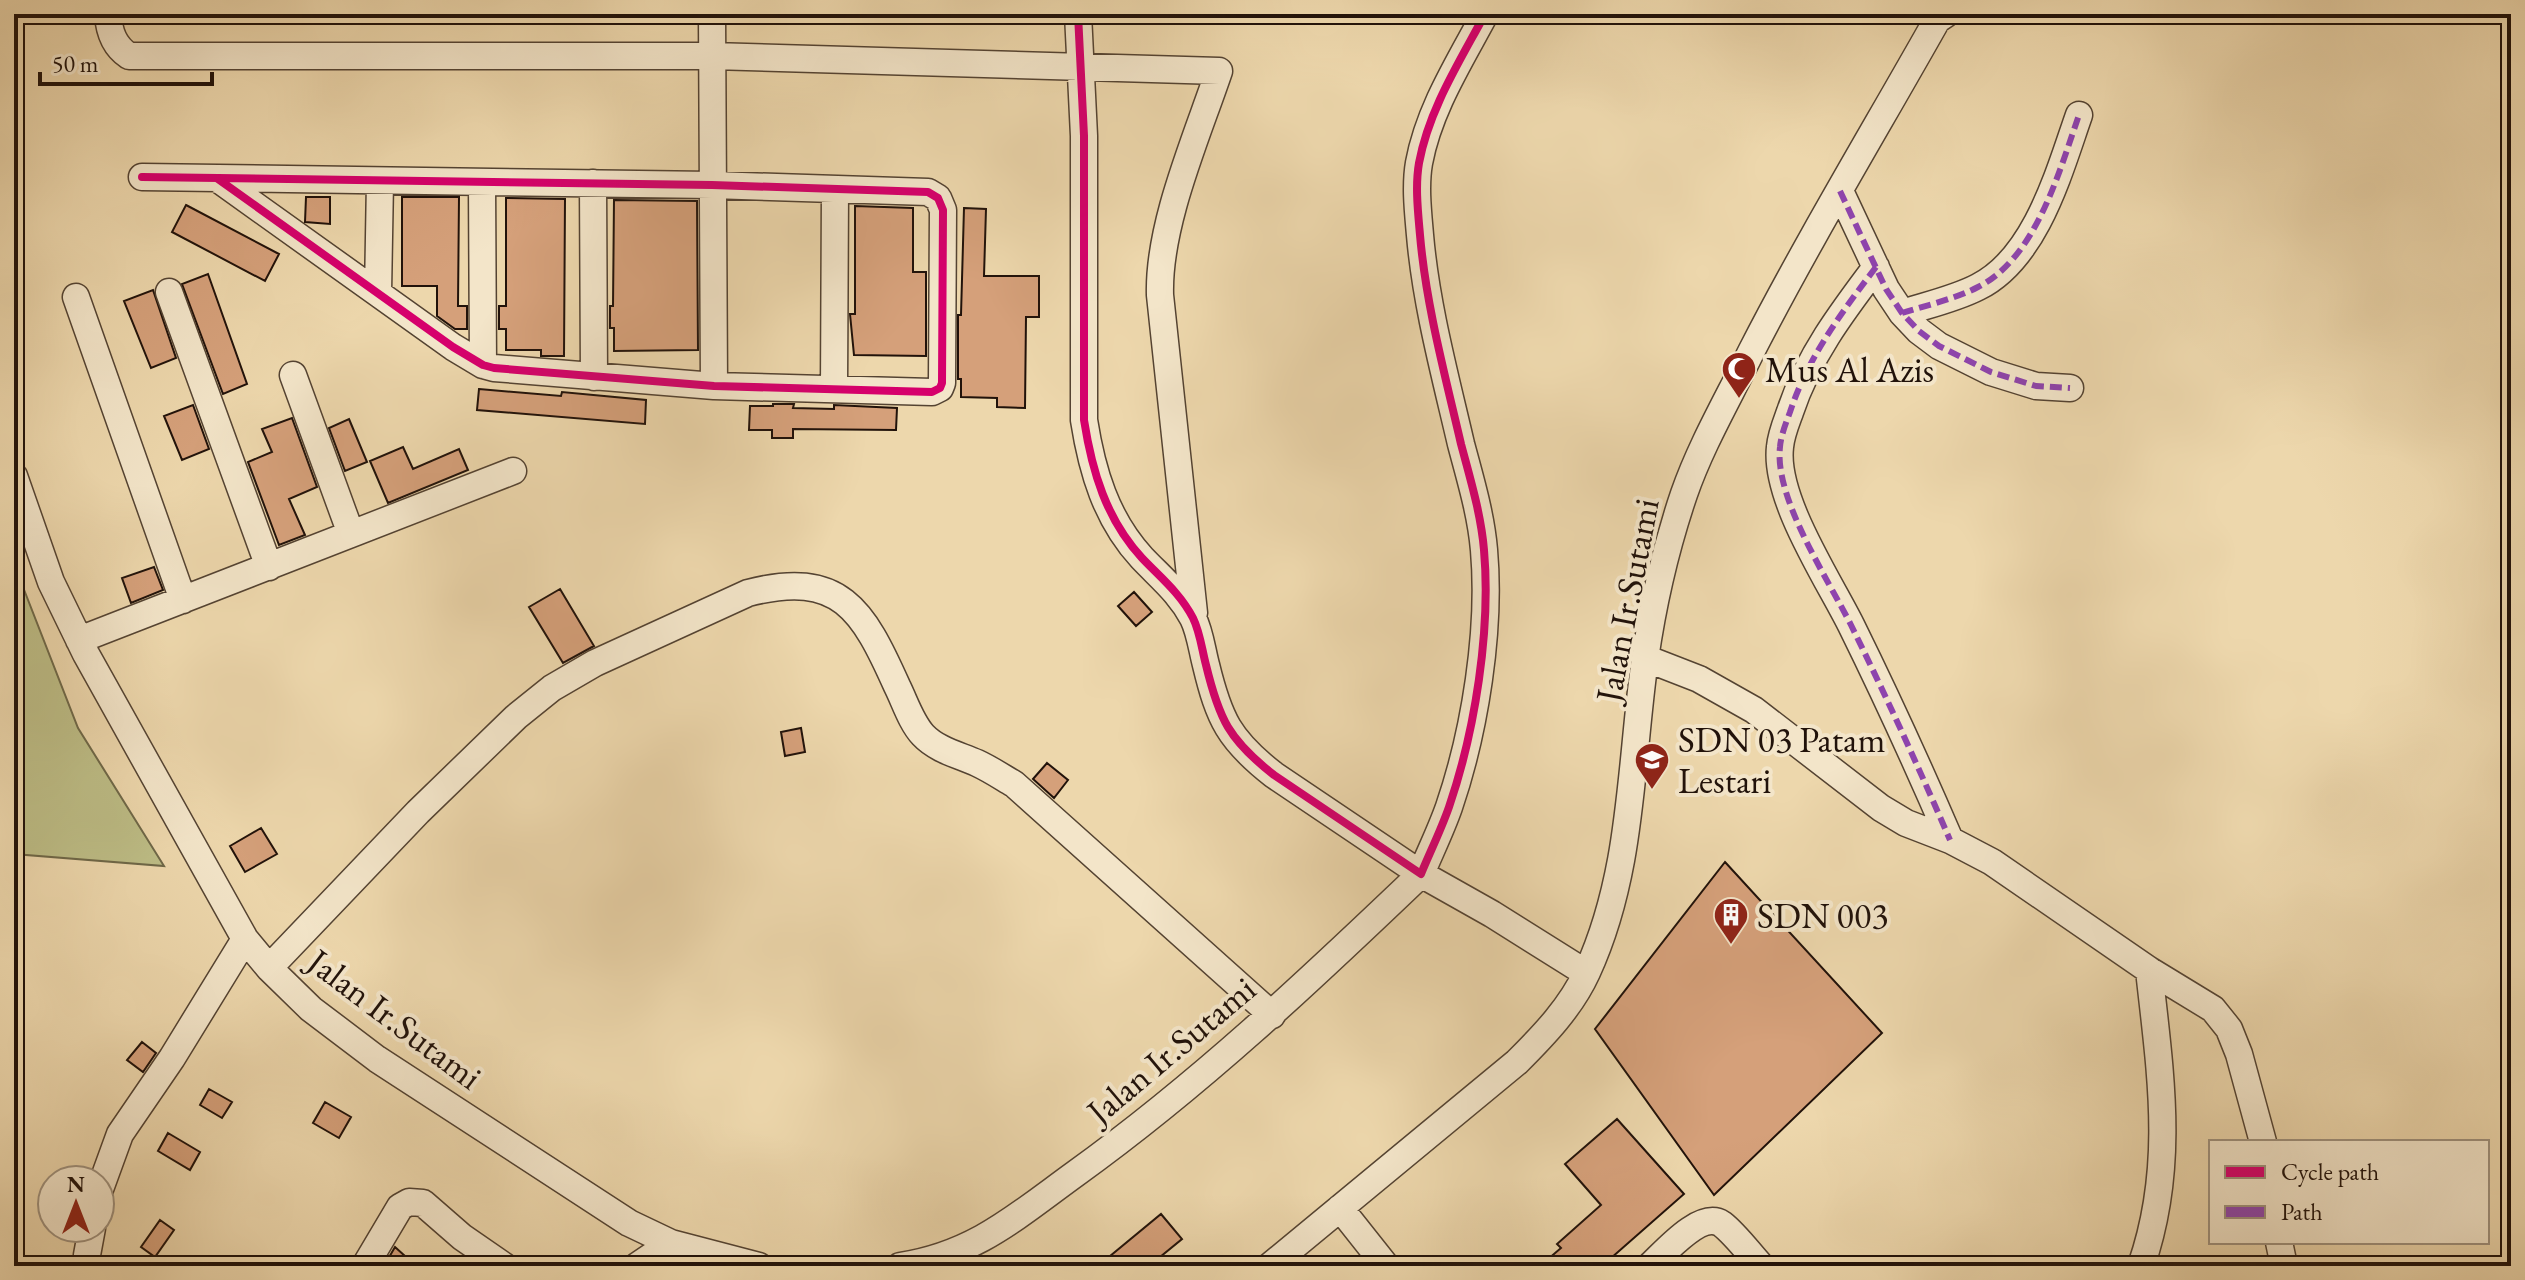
<svg xmlns="http://www.w3.org/2000/svg" width="2525" height="1280" font-family="'EB Garamond',serif">
  <style>
    .green { fill: #bdbd86; stroke: #6f6848; stroke-width: 2 }
    .building { fill: #d5a07a; stroke: #21120a; stroke-width: 2 }
    .lines { fill: none; stroke-linecap: round; stroke-linejoin: round }
    .minor-casing { stroke: #544332; stroke-width: 29 }
    .minor { stroke: #f3e5c9; stroke-width: 26 }
    .quiet { stroke: #8e44ad; stroke-width: 6; stroke-dasharray: 12 6; stroke-linecap: butt }
    .cycleway-casing { stroke: #f3e5c9; stroke-width: 13 }
    .cycleway { stroke: #d6006c; stroke-width: 8 }
    .labels { text-anchor: middle; dominant-baseline: central; stroke-width: 8; stroke-linejoin: round; paint-order: stroke }
    .poi-label { font-size: 36px; fill: #21120a; stroke: #f3e5c9; text-anchor: start }
    .street-label { font-size: 36px; fill: #21120a; stroke: #f3e5c9 }
  </style>
  <rect width="100%" height="100%" fill="#edd7ac"/>
  <filter id="stains"><feTurbulence type="fractalNoise" baseFrequency=".0025" numOctaves="4"/><feColorMatrix values="0 0 0 0 .2 0 0 0 0 .09 0 0 0 0 .02 0 0 0 .5 -.17"/></filter>
  <radialGradient id="worn" r=".72"><stop offset=".6" stop-color="#630" stop-opacity="0"/><stop offset="1" stop-color="#630" stop-opacity=".3"/></radialGradient>
  <!-- green -->
  <path class="green" d="M 14,564 L 78,728 L 164,866 L 14,854 Z"/>
  <!-- building -->
  <path class="building" d="M 306,197 L 330,197 L 330,224 L 305,222 Z
    M 402,197 L 459,197 L 458,306 L 467,306 L 467,329 L 455,329 L 437,316 L 437,286 L 402,286 Z
    M 506,198 L 565,199 L 564,356 L 541,356 L 541,350 L 506,350 L 506,329 L 499,329 L 499,306 L 506,306 Z
    M 614,200 L 697,201 L 698,350 L 614,351 L 614,328 L 610,328 L 610,306 L 613,306 Z
    M 186,205 L 279,254 L 265,281 L 172,232 Z
    M 855,206 L 913,208 L 913,272 L 926,272 L 926,356 L 854,355 L 850,314 L 855,314 Z
    M 964,208 L 986,209 L 984,276 L 1039,276 L 1039,317 L 1026,317 L 1025,408 L 997,407 L 997,398 L 961,397 L 961,379 L 958,379 L 958,315 L 961,315 Z
    M 208,274 L 247,384 L 223,394 L 182,284 Z
    M 153,290 L 176,358 L 151,368 L 124,301 Z
    M 479,389 L 561,396 L 562,392 L 646,400 L 645,424 L 477,410 Z
    M 773,404 L 794,404 L 793,408 L 834,409 L 834,405 L 897,408 L 896,430 L 793,429 L 793,438 L 772,438 L 772,430 L 749,430 L 750,406 L 773,406 Z
    M 193,405 L 209,449 L 182,460 L 164,416 Z
    M 292,418 L 317,487 L 289,499 L 305,535 L 279,545 L 248,462 L 272,452 L 262,429 Z
    M 349,419 L 367,462 L 345,471 L 329,428 Z
    M 403,447 L 413,469 L 459,449 L 468,470 L 388,503 L 370,461 Z
    M 154,567 L 163,590 L 131,603 L 122,578 Z
    M 560,589 L 594,646 L 563,663 L 529,607 Z
    M 1134,592 L 1152,612 L 1136,626 L 1118,606 Z
    M 801,728 L 805,752 L 785,756 L 781,732 Z
    M 1047,763 L 1068,780 L 1054,798 L 1033,779 Z
    M 261,828 L 277,854 L 245,872 L 230,846 Z
    M 1725,862 L 1882,1033 L 1714,1195 L 1595,1029 Z
    M 142,1042 L 156,1053 L 143,1072 L 127,1060 Z
    M 209,1089 L 232,1102 L 222,1118 L 200,1105 Z
    M 325,1102 L 351,1117 L 339,1138 L 313,1123 Z
    M 1617,1119 L 1684,1194 L 1602,1266 L 1540,1266 L 1561,1248 L 1557,1244 L 1601,1205 L 1565,1164 Z
    M 168,1133 L 200,1152 L 190,1170 L 158,1151 Z
    M 1161,1214 L 1182,1239 L 1149,1266 L 1098,1266 Z
    M 160,1220 L 174,1230 L 155,1257 L 141,1247 Z
    M 395,1247 L 416,1266 L 384,1266 Z"/>
  <g class="lines">
    <defs>
      <path id="minor" d="M 108,14 C 109,32 114,46 129,56 L 712,56 L 1219,71 C 1196,139 1158,225 1160,295 L 1194,613
        M 712,14 L 714,386
        M 1078,14 L 1084,136 L 1084,420 C 1092,471 1106,519 1142,558 C 1161,578 1180,593 1193,618 C 1200,632 1202,650 1206,665 C 1219,719 1229,740 1274,775 L 1421,874 C 1430,852 1441,830 1449,807 C 1475,731 1491,630 1484,550 C 1481,514 1470,478 1461,444 C 1445,375 1426,305 1420,235 C 1418,212 1415,186 1419,163 C 1429,109 1460,61 1485,14
        M 142,177 L 712,185 L 928,192 L 938,198 L 943,210 L 942,383 L 940,388 L 932,392 L 714,386 L 494,368 L 483,365 L 453,347 L 218,179
        M 482,182 L 483,365
        M 593,183 L 594,377
        M 1840,191 L 1886,289 L 1902,313 L 1919,331 L 1939,346 L 1991,372 L 2036,386 L 2070,388
        M 1876,267 C 1842,312 1808,357 1790,412 C 1786,423 1781,435 1780,447 C 1774,498 1828,579 1851,625 C 1886,696 1919,768 1950,840
        M 169,292 L 269,567
        M 378,293 L 380,181
        M 76,297 L 183,600
        M 1902,313 C 1927,305 1955,299 1978,287 C 2036,258 2059,172 2079,115
        M 293,375 L 351,534
        M 834,389 L 835,189
        M 14,476 L 51,582 L 86,654 L 245,939 L 269,968 L 311,1009 L 377,1059 L 629,1223 L 671,1243 L 759,1266
        M 79,640 L 513,471
        M 1645,658 L 1699,679 L 1754,710 L 1881,808 L 1906,823 L 1950,840 L 1992,862 L 2149,970 L 2213,1009 L 2229,1029 L 2239,1054 L 2263,1142
        M 269,968 L 418,812 L 516,717 L 552,688 L 595,663 L 748,593 C 840,569 863,610 897,686 C 905,702 911,722 923,735 C 937,750 959,755 977,763 C 990,769 1002,777 1014,784 L 1272,1015
        M 100,1189 L 120,1134 L 172,1058 L 245,939
        M 1340,1208 L 1386,1266
        M 2279,1242 L 2284,1266
        M 87,1255 L 92,1228
        M 365,1266 L 400,1207 L 409,1202 L 423,1203 L 462,1237 L 504,1266
        M 637,1266 L 671,1243
        M 900,1266 C 974,1255 1017,1216 1075,1174 C 1200,1084 1310,980 1421,874 L 1492,914 L 1586,973
        M 1270,1266 L 1517,1062 C 1544,1035 1571,1007 1587,972 C 1633,872 1630,765 1645,659 C 1653,603 1666,547 1684,494 C 1701,445 1728,399 1751,352 C 1809,239 1875,130 1937,20 L 1946,14
        M 1650,1266 C 1665,1252 1701,1210 1722,1224 C 1736,1235 1749,1253 1761,1266
        M 2141,1266 C 2176,1166 2160,1071 2149,970"/>
    </defs>
    <!-- minor casing -->
    <use href="#minor" class="minor-casing"/>
    <!-- minor -->
    <use href="#minor" class="minor"/>
    <!-- quiet -->
    <path class="quiet" d="M 1840,191 L 1886,289 L 1902,313 L 1919,331 L 1939,346 L 1991,372 L 2036,386 L 2070,388
      M 1876,267 C 1842,312 1808,357 1790,412 C 1786,423 1781,435 1780,447 C 1774,498 1828,579 1851,625 C 1886,696 1919,768 1950,840
      M 1902,313 C 1927,305 1955,299 1978,287 C 2036,258 2059,172 2079,115"/>
    <defs>
      <path id="cycleway" d="M 1078,14 L 1084,136 L 1084,420 C 1092,471 1106,519 1142,558 C 1161,578 1180,593 1193,618 C 1200,632 1202,650 1206,665 C 1219,719 1229,740 1274,775 L 1421,874 C 1430,852 1441,830 1449,807 C 1475,731 1491,630 1484,550 C 1481,514 1470,478 1461,444 C 1445,375 1426,305 1420,235 C 1418,212 1415,186 1419,163 C 1429,109 1460,61 1485,14
        M 142,177 L 712,185 L 928,192 L 938,198 L 943,210 L 942,383 L 940,388 L 932,392 L 714,386 L 494,368 L 483,365 L 453,347 L 218,179"/>
    </defs>
    <!-- cycleway casing -->
    <use href="#cycleway" class="cycleway-casing"/>
    <!-- cycleway -->
    <use href="#cycleway" class="cycleway"/>
  </g>
  <!-- icons -->
  <defs>
    <symbol id="mosque-pin" viewBox="-11 -11 22 30"><path d="M0 17L-7.5 6A9.5 9.5 0 1 1 7.5 6Z" fill="#8f2418" stroke="#f3e5c9"/><path d="M3.5-4.9A6 6 0 1 0 3.5 4.9A5 5 0 1 1 3.5-4.9Z" fill="#fff"/></symbol>
    <symbol id="school-pin" viewBox="-11 -11 22 30"><path d="M0 17L-7.5 6A9.5 9.5 0 1 1 7.5 6Z" fill="#8f2418" stroke="#f3e5c9"/><path d="M0-5L7-2L0 1L-7-2ZM-4 1L0 2.5L4 1V4Q0 6-4 4Z" fill="#fff"/></symbol>
    <symbol id="building-pin" viewBox="-11 -11 22 30"><path d="M0 17L-7.5 6A9.5 9.5 0 1 1 7.5 6Z" fill="#8f2418" stroke="#f3e5c9"/><path d="M-4-6H4V6H1V3H-1V6H-4ZM-2.5-4.3h1.7v1.8h-1.7ZM.8-4.3h1.7v1.8H.8ZM-2.5-1h1.7V.8h-1.7ZM.8-1h1.7V.8H.8Z" fill="#fff"/></symbol>
  </defs>
  <g fill-rule="evenodd">
    <use href="#mosque-pin" x="1719" y="349" width="40" height="54"/>
    <use href="#school-pin" x="1632" y="740" width="40" height="54"/>
    <use href="#building-pin" x="1711" y="895" width="40" height="54"/>
  </g>
  <g class="labels">
    <!-- poi labels -->
    <g class="poi-label">
      <text x="1765" y="369">Mus Al Azis</text>
      <text x="1678" y="739">SDN 03 Patam<tspan x="1678" dy="41">Lestari</tspan></text>
      <text x="1757" y="915">SDN 003</text>
    </g>
    <!-- street labels -->
    <g class="street-label">
      <text transform="translate(1627 600) rotate(-79)">Jalan Ir.Sutami</text>
      <text transform="translate(395 1019) rotate(37)">Jalan Ir.Sutami</text>
      <text transform="translate(1171 1050) rotate(-40)">Jalan Ir.Sutami</text>
    </g>
  </g>
  <!-- margin -->
  <rect width="2525" height="1280" fill="none" stroke="#edd7ac" stroke-width="48"/>
  <rect x="16" y="16" width="2493" height="1248" fill="none" stroke="#21120a" stroke-width="4"/>
  <rect x="24" y="24" width="2477" height="1232" fill="none" stroke="#21120a" stroke-width="2"/>
  <!-- legend -->
  <rect x="2209" y="1140" width="280" height="104" fill="#f3e5c9" stroke="#9f917d" stroke-width="2"/>
  <rect x="2225" y="1166" width="40" height="12" fill="#d6006c" stroke="#9f917d" stroke-width="2"/>
  <text x="2281" y="1180" font-size="24" fill="#21120a">Cycle path</text>
  <rect x="2225" y="1206" width="40" height="12" fill="#8e44ad" stroke="#9f917d" stroke-width="2"/>
  <text x="2281" y="1220" font-size="24" fill="#21120a">Path</text>
  <!-- north arrow -->
  <g transform="translate(76 1204)"><circle r="38" fill="#f3e5c9" stroke="#9f917d" stroke-width="2"/>
  <path d="M0-6L14 30L0 20L-14 30Z" fill="#8f2418"/>
  <text y="-12" font-size="22" font-weight="bold" text-anchor="middle" fill="#21120a">N</text>
  </g>
  <!-- scale -->
  <path d="M40 72v12h172v-12" fill="none" stroke="#21120a" stroke-width="4"/>
  <text x="52" y="72" font-size="24" fill="#21120a" stroke="#f3e5c9" stroke-width="6" paint-order="stroke">50 m</text>
  <rect width="100%" height="100%" filter="url(#stains)"/>
  <rect width="100%" height="100%" fill="url(#worn)"/>
</svg>
